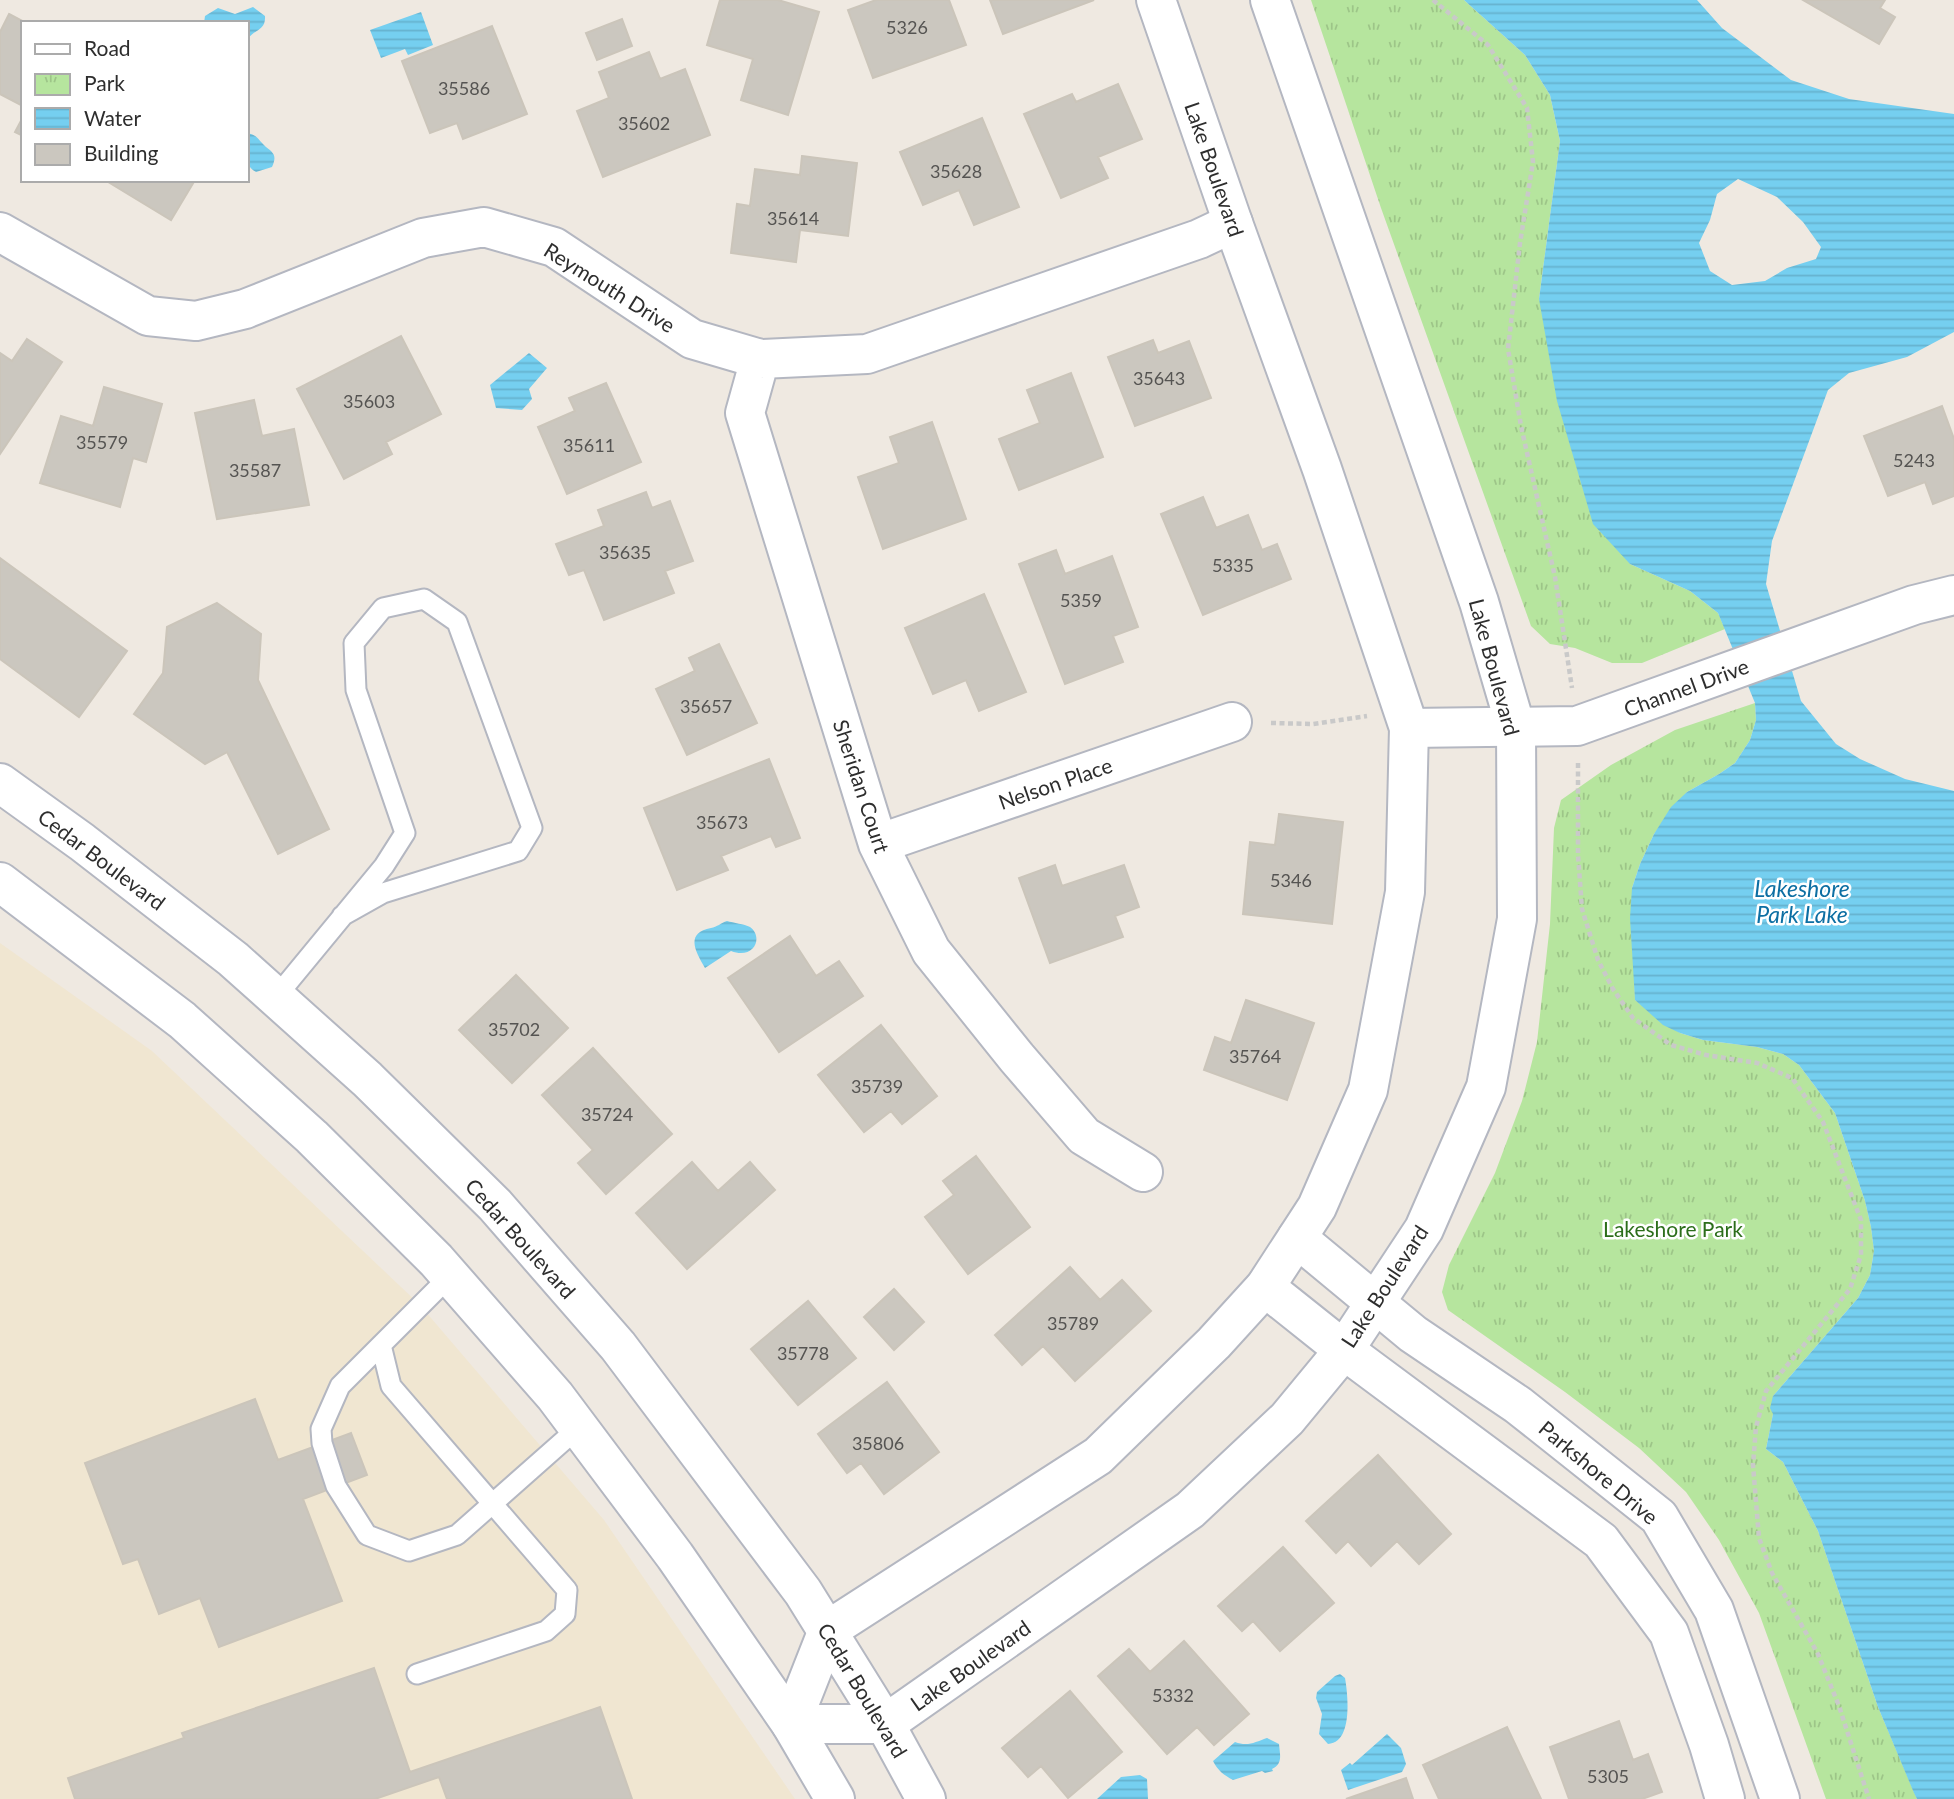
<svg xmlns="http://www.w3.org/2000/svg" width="1954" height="1799" font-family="Lato,sans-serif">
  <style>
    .education { fill: #f0e6d1 }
    .park { fill: url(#park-tufts) }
    .water { fill: url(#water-rules); fill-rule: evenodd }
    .building { fill: #cbc7bf; stroke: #cbc5ba; stroke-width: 2 }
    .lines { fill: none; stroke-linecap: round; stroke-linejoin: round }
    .service-casing { stroke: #b4b7c1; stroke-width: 23 }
    .minor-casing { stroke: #b4b7c1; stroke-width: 42 }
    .tertiary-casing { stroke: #b4b7c1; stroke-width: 42 }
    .secondary-casing { stroke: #b4b7c1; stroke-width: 42 }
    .path { stroke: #c9c9c9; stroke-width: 4.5; stroke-dasharray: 5 3.5; stroke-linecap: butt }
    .service { stroke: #fff; stroke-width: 19 }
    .minor { stroke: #fff; stroke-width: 38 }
    .tertiary { stroke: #fff; stroke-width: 38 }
    .secondary { stroke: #fff; stroke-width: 38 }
    .labels { text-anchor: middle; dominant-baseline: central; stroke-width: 5; stroke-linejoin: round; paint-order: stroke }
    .number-label { font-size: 18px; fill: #555452 }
    .street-label { font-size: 21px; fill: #2e2e2e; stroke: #fff }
    .park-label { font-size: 21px; fill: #2c6e1b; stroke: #fff }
    .water-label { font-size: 23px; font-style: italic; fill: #0d6fa3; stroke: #fff }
  </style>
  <defs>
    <pattern id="park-tufts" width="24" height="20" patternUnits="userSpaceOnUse" patternTransform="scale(1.75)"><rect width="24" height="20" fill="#b6e59e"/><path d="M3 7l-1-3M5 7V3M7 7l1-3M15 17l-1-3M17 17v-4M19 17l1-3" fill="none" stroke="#9dc588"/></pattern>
    <pattern id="water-rules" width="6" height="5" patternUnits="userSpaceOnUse" patternTransform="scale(1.75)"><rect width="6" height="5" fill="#75cff0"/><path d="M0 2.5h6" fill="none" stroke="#66b2ce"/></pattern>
  </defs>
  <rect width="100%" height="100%" fill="#efe9e1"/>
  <!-- education -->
  <path class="education" d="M 0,943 L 152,1051 L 419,1304 L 604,1520 L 795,1799 L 0,1799 Z"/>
  <!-- park -->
  <path class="park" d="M 1311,0 L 1464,0 L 1525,55 L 1550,95 L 1560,141 L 1539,299 L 1630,564 L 1690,591 L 1718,613 L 1725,629 L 1642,663 L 1612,663 L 1575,648 L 1550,644 L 1531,626 L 1381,208 Z
    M 1755,703 L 1756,720 L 1750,740 L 1735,763 L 1719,774 L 1687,792 L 1654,834 L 1640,864 L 1632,888 L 1635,1000 L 1680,1033 L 1703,1040 L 1757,1047 L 1783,1054 L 1799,1065 L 1835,1113 L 1865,1201 L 1871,1227 L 1874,1251 L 1870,1275 L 1858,1298 L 1773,1396 L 1773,1414 L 1766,1449 L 1783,1462 L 1818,1531 L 1878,1707 L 1917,1799 L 1826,1799 L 1759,1613 L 1719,1540 L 1686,1492 L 1639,1448 L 1565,1392 L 1448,1310 L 1442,1292 L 1449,1265 L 1495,1173 L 1522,1101 L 1537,1042 L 1550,924 L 1554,828 L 1561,800 L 1611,765 L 1675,730 Z"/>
  <!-- water -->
  <path class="water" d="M 1464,0 L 1697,0 L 1722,28 L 1791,80 L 1849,99 L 1954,114 L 1954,332 L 1907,357 L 1849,373 L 1828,390 L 1772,541 L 1766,584 L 1801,701 L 1836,744 L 1860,759 L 1905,779 L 1954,791 L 1954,1799 L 1917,1799 L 1914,1793 L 1878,1707 L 1818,1531 L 1783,1462 L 1766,1449 L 1773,1414 L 1770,1408 L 1773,1396 L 1858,1298 L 1870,1275 L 1874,1251 L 1871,1227 L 1865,1201 L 1835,1113 L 1799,1065 L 1783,1054 L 1757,1047 L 1703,1040 L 1680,1033 L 1663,1025 L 1635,1000 L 1630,918 L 1632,888 L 1640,864 L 1654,834 L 1671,807 L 1687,792 L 1719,774 L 1735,763 L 1750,740 L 1756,720 L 1755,703 L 1718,613 L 1690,591 L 1630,564 L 1593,524 L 1557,401 L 1539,299 L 1560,141 L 1550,95 L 1525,55 ZM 1738,179 L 1777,197 L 1803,222 L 1821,247 L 1816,259 L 1787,268 L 1765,281 L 1732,285 L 1710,271 L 1699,243 L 1710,220 L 1717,194 Z
    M 253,7 L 265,16 C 266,31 254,29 247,40 L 247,23 L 204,23 L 205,16 L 218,8 L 235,14 Z
    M 421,12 L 433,45 L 408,55 L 405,49 L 381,58 L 370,30 Z
    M 247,133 C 258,135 258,140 266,147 C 274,153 277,156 272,167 L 256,172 C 242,165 247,147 247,133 Z
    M 529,353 L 547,368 L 529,389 L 532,399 L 522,410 L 496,408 L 490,385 Z
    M 727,921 C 734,923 744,924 750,927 C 764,937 754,960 731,951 L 705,968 C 695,951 685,933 711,928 C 717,927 721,923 727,921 Z
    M 1340,1674 L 1345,1678 C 1348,1695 1353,1743 1328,1744 L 1319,1734 L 1322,1714 L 1316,1698 L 1317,1692 L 1335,1676 Z
    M 1387,1734 L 1401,1748 L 1406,1764 L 1402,1772 L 1348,1790 L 1341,1770 L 1350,1763 L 1352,1765 Z
    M 1267,1738 L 1279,1744 C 1280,1755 1283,1764 1272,1769 L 1273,1771 L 1265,1773 L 1262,1771 L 1233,1780 C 1224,1775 1218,1771 1213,1761 L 1235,1742 C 1248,1747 1255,1742 1267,1738 Z
    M 1140,1775 L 1147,1779 L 1148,1799 L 1097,1799 L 1121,1777 Z"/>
  <!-- building -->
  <path class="building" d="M 720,0 L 778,0 L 819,12 L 788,115 L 741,100 L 753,59 L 707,45 Z
    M 876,0 L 949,0 L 966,45 L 873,78 L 848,10 Z
    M 990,0 L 1094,0 L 1003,34 Z
    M 1803,0 L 1885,0 L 1880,8 L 1895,17 L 1879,44 Z
    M 9,14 L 26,23 L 23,23 L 23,106 L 0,94 L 0,32 Z
    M 622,19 L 632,46 L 597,60 L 586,33 Z
    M 492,26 L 527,114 L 463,139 L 457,123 L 430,133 L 402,61 Z
    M 649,52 L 660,79 L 685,69 L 710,135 L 603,177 L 577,111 L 609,98 L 599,72 Z
    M 1118,84 L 1142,139 L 1098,157 L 1108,178 L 1061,198 L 1024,114 L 1072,94 L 1076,102 Z
    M 23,117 L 23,136 L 15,132 Z
    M 982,118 L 1019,207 L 974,225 L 959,190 L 923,205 L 900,152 Z
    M 802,156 L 857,163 L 848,236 L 800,230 L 796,262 L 731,253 L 737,204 L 750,206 L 755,169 L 800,175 Z
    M 105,180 L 195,180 L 171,220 Z
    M 401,336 L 441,414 L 386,442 L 392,454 L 344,479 L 297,389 Z
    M 27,339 L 62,362 L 0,454 L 0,353 L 12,361 Z
    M 1153,340 L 1158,353 L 1189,341 L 1211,398 L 1135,426 L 1108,357 Z
    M 1071,373 L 1103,457 L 1019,490 L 999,439 L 1040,423 L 1027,390 Z
    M 606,383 L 641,462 L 567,494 L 538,427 L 575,411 L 569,398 Z
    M 104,387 L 162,404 L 146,462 L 133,458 L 120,507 L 40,483 L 61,416 L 93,426 Z
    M 254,400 L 262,436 L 294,429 L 309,505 L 217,519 L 195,413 Z
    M 1942,406 L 1954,439 L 1954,496 L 1933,504 L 1925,482 L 1888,496 L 1864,436 Z
    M 932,422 L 966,519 L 883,549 L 858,477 L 899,463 L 890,437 Z
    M 646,492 L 652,508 L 670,501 L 693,561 L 665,571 L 674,593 L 604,620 L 584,570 L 569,575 L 556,544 L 604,526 L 598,510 Z
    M 1203,497 L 1216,528 L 1248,515 L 1262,550 L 1277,544 L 1291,579 L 1203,615 L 1161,514 Z
    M 1056,550 L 1065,574 L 1112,556 L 1138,627 L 1113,636 L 1123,662 L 1065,684 L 1019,564 Z
    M 0,558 L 127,651 L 79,717 L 0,659 Z
    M 984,594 L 1026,692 L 979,711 L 966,680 L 933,694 L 905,628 Z
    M 217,603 L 261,634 L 258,680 L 329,829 L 278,854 L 227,752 L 205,764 L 134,714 L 163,673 L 167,627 Z
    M 719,644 L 757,723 L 687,755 L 656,689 L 695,671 L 689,658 Z
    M 769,759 L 800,838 L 776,847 L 771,836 L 721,856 L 728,870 L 677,890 L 644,808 Z
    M 1279,814 L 1343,822 L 1332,924 L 1243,914 L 1250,842 L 1275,845 Z
    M 1055,865 L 1062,886 L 1124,865 L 1139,907 L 1115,916 L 1123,937 L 1050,963 L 1019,878 Z
    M 790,936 L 816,976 L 839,961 L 863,996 L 779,1052 L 728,978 Z
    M 516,975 L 568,1028 L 512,1083 L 459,1030 Z
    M 1246,1000 L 1314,1023 L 1287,1100 L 1204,1070 L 1215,1037 L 1231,1043 Z
    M 881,1025 L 937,1096 L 902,1124 L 891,1111 L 864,1132 L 818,1075 Z
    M 593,1048 L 672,1134 L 606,1194 L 578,1163 L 593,1150 L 542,1095 Z
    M 976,1156 L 1030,1227 L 968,1274 L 925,1217 L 954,1195 L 943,1181 Z
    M 692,1162 L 718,1191 L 750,1162 L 775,1190 L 687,1269 L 636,1213 Z
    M 1070,1267 L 1100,1300 L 1122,1280 L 1151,1311 L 1075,1381 L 1043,1346 L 1022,1365 L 995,1335 Z
    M 894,1289 L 924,1322 L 894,1350 L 864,1317 Z
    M 808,1301 L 856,1358 L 798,1405 L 751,1349 Z
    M 887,1382 L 939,1452 L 884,1494 L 861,1463 L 847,1473 L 818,1434 Z
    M 255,1399 L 278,1460 L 351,1433 L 367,1475 L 303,1499 L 342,1601 L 219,1647 L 200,1598 L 159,1614 L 138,1559 L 123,1564 L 85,1463 Z
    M 1378,1455 L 1451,1534 L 1419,1564 L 1397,1541 L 1371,1566 L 1348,1541 L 1336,1553 L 1306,1521 Z
    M 1283,1547 L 1334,1603 L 1280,1651 L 1253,1621 L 1242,1631 L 1218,1606 Z
    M 1184,1641 L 1249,1714 L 1214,1745 L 1197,1727 L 1167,1754 L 1098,1676 L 1129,1649 L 1150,1672 Z
    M 374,1668 L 410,1772 L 600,1707 L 632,1799 L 447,1799 L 439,1777 L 375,1799 L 75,1799 L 68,1778 L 184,1738 L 182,1733 Z
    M 1070,1691 L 1122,1752 L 1068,1798 L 1041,1766 L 1028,1777 L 1002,1748 Z
    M 1619,1721 L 1633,1760 L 1648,1754 L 1662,1792 L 1642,1799 L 1569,1799 L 1550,1747 Z
    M 1507,1727 L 1541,1799 L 1439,1799 L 1423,1765 Z
    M 1406,1778 L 1413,1799 L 1346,1799 Z"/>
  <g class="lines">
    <defs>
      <path id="service" d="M 276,997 L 384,866 L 405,833 L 356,690 L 354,643 L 383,608 L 424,599 L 457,622 L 532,828 L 518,851 L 383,893 L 342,916
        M 450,1276 L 340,1386 L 321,1429 L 322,1443 L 336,1486 L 367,1535 L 409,1551 L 457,1535 L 578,1428
        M 381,1345 L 391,1386 L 567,1590 L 565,1614 L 546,1631 L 417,1674"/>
      <path id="minor" d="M 0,232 L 148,316 L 196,321 L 245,309 L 423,238 L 484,227 L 554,247 L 692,339 L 760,359 L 867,354 L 1199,239 L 1233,223
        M 760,359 L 745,413 L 878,844 L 931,951 L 1017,1058 L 1084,1136 L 1143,1172
        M 1409,728 L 1577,726 L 1914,605 L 1954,595
        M 878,844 L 1232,722
        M 1297,1238 L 1413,1334 L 1518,1405 L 1659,1517 L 1714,1610 L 1780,1799
        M 1265,1287 L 1344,1350 L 1601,1541 L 1669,1633 L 1709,1745 L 1725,1799"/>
      <path id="tertiary" d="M 1156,0 L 1233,223 L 1322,469 L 1409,728 L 1405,892 L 1368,1090 L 1317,1207 L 1265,1287 L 1214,1343 L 1098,1456 L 828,1630 L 791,1724 L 885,1724 L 1190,1510 L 1287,1419 L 1344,1350 L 1424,1229 L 1486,1087 L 1517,919 L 1516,728 L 1479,602 L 1270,0"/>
      <path id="secondary" d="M 0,783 L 82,842 L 233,959 L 367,1079 L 495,1205 L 618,1346 L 803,1592 L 885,1724 L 926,1799
        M 0,882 L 182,1020 L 312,1137 L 436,1260 L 555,1396 L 675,1556 L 791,1724 L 835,1799"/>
    </defs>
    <!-- service casing -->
    <use href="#service" class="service-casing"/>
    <!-- minor casing -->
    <use href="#minor" class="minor-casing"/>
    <!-- tertiary casing -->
    <use href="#tertiary" class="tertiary-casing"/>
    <!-- secondary casing -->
    <use href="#secondary" class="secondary-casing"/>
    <!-- path -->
    <path class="path" d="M 1433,0 L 1488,45 L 1527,108 L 1533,162 L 1520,243 L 1508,349 L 1521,426 L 1555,577 L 1572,688
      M 1271,723 L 1313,724 L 1367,716
      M 1578,763 L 1578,855 L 1582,909 L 1598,960 L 1613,989 L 1633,1018 L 1671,1045 L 1706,1055 L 1757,1063 L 1792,1078 L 1823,1122 L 1861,1220 L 1861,1255 L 1850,1289 L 1766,1391 L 1756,1427 L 1753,1465 L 1759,1538 L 1772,1573 L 1818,1654 L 1839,1706 L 1869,1799"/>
    <!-- service -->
    <use href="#service" class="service"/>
    <!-- minor -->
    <use href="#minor" class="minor"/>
    <!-- tertiary -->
    <use href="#tertiary" class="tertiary"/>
    <!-- secondary -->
    <use href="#secondary" class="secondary"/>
  </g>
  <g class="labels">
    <!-- number labels -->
    <g class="number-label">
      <text x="907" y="27">5326</text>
      <text x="464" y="88">35586</text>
      <text x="644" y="123">35602</text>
      <text x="956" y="171">35628</text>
      <text x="793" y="218">35614</text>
      <text x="1159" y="378">35643</text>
      <text x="369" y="401">35603</text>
      <text x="102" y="442">35579</text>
      <text x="589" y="445">35611</text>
      <text x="1914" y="460">5243</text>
      <text x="255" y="470">35587</text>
      <text x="625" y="552">35635</text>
      <text x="1233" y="565">5335</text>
      <text x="1081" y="600">5359</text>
      <text x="706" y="706">35657</text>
      <text x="722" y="822">35673</text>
      <text x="1291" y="880">5346</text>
      <text x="514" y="1029">35702</text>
      <text x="1255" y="1056">35764</text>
      <text x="877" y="1086">35739</text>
      <text x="607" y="1114">35724</text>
      <text x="1073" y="1323">35789</text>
      <text x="803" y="1353">35778</text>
      <text x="878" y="1443">35806</text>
      <text x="1173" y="1695">5332</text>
      <text x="1608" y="1776">5305</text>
    </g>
    <!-- street labels -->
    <g class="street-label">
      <text transform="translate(1215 169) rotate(71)">Lake Boulevard</text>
      <text transform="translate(610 287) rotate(32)">Reymouth Drive</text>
      <text transform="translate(1495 667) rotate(75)">Lake Boulevard</text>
      <text transform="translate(1686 687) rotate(-20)">Channel Drive</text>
      <text transform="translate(1055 783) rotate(-19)">Nelson Place</text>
      <text transform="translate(862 786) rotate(72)">Sheridan Court</text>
      <text transform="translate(102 859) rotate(37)">Cedar Boulevard</text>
      <text transform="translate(521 1238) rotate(48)">Cedar Boulevard</text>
      <text transform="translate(1384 1286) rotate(-57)">Lake Boulevard</text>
      <text transform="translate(1599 1472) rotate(40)">Parkshore Drive</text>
      <text transform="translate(970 1665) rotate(-35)">Lake Boulevard</text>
      <text transform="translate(863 1690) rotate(59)">Cedar Boulevard</text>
    </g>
    <!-- park labels -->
    <g class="park-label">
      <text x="1673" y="1228">Lakeshore Park</text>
    </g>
    <!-- water labels -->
    <g class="water-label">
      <text x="1802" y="888">Lakeshore<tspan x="1802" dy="26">Park Lake</tspan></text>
    </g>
  </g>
  <!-- legend -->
  <rect x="21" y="21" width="228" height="161" fill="#ffffff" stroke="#ababab" stroke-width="2"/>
  <rect x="35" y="44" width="35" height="10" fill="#ffffff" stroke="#ababab" stroke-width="2"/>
  <text x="84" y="56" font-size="21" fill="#2e2e2e">Road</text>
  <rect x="35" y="74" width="35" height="21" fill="url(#park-tufts)" stroke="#ababab" stroke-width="2"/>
  <text x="84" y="91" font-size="21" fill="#2e2e2e">Park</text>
  <rect x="35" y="108" width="35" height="21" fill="url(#water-rules)" stroke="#ababab" stroke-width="2"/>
  <text x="84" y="126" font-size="21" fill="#2e2e2e">Water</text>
  <rect x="35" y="144" width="35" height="21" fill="#cbc7bf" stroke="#ababab" stroke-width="2"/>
  <text x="84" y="161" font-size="21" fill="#2e2e2e">Building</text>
</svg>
